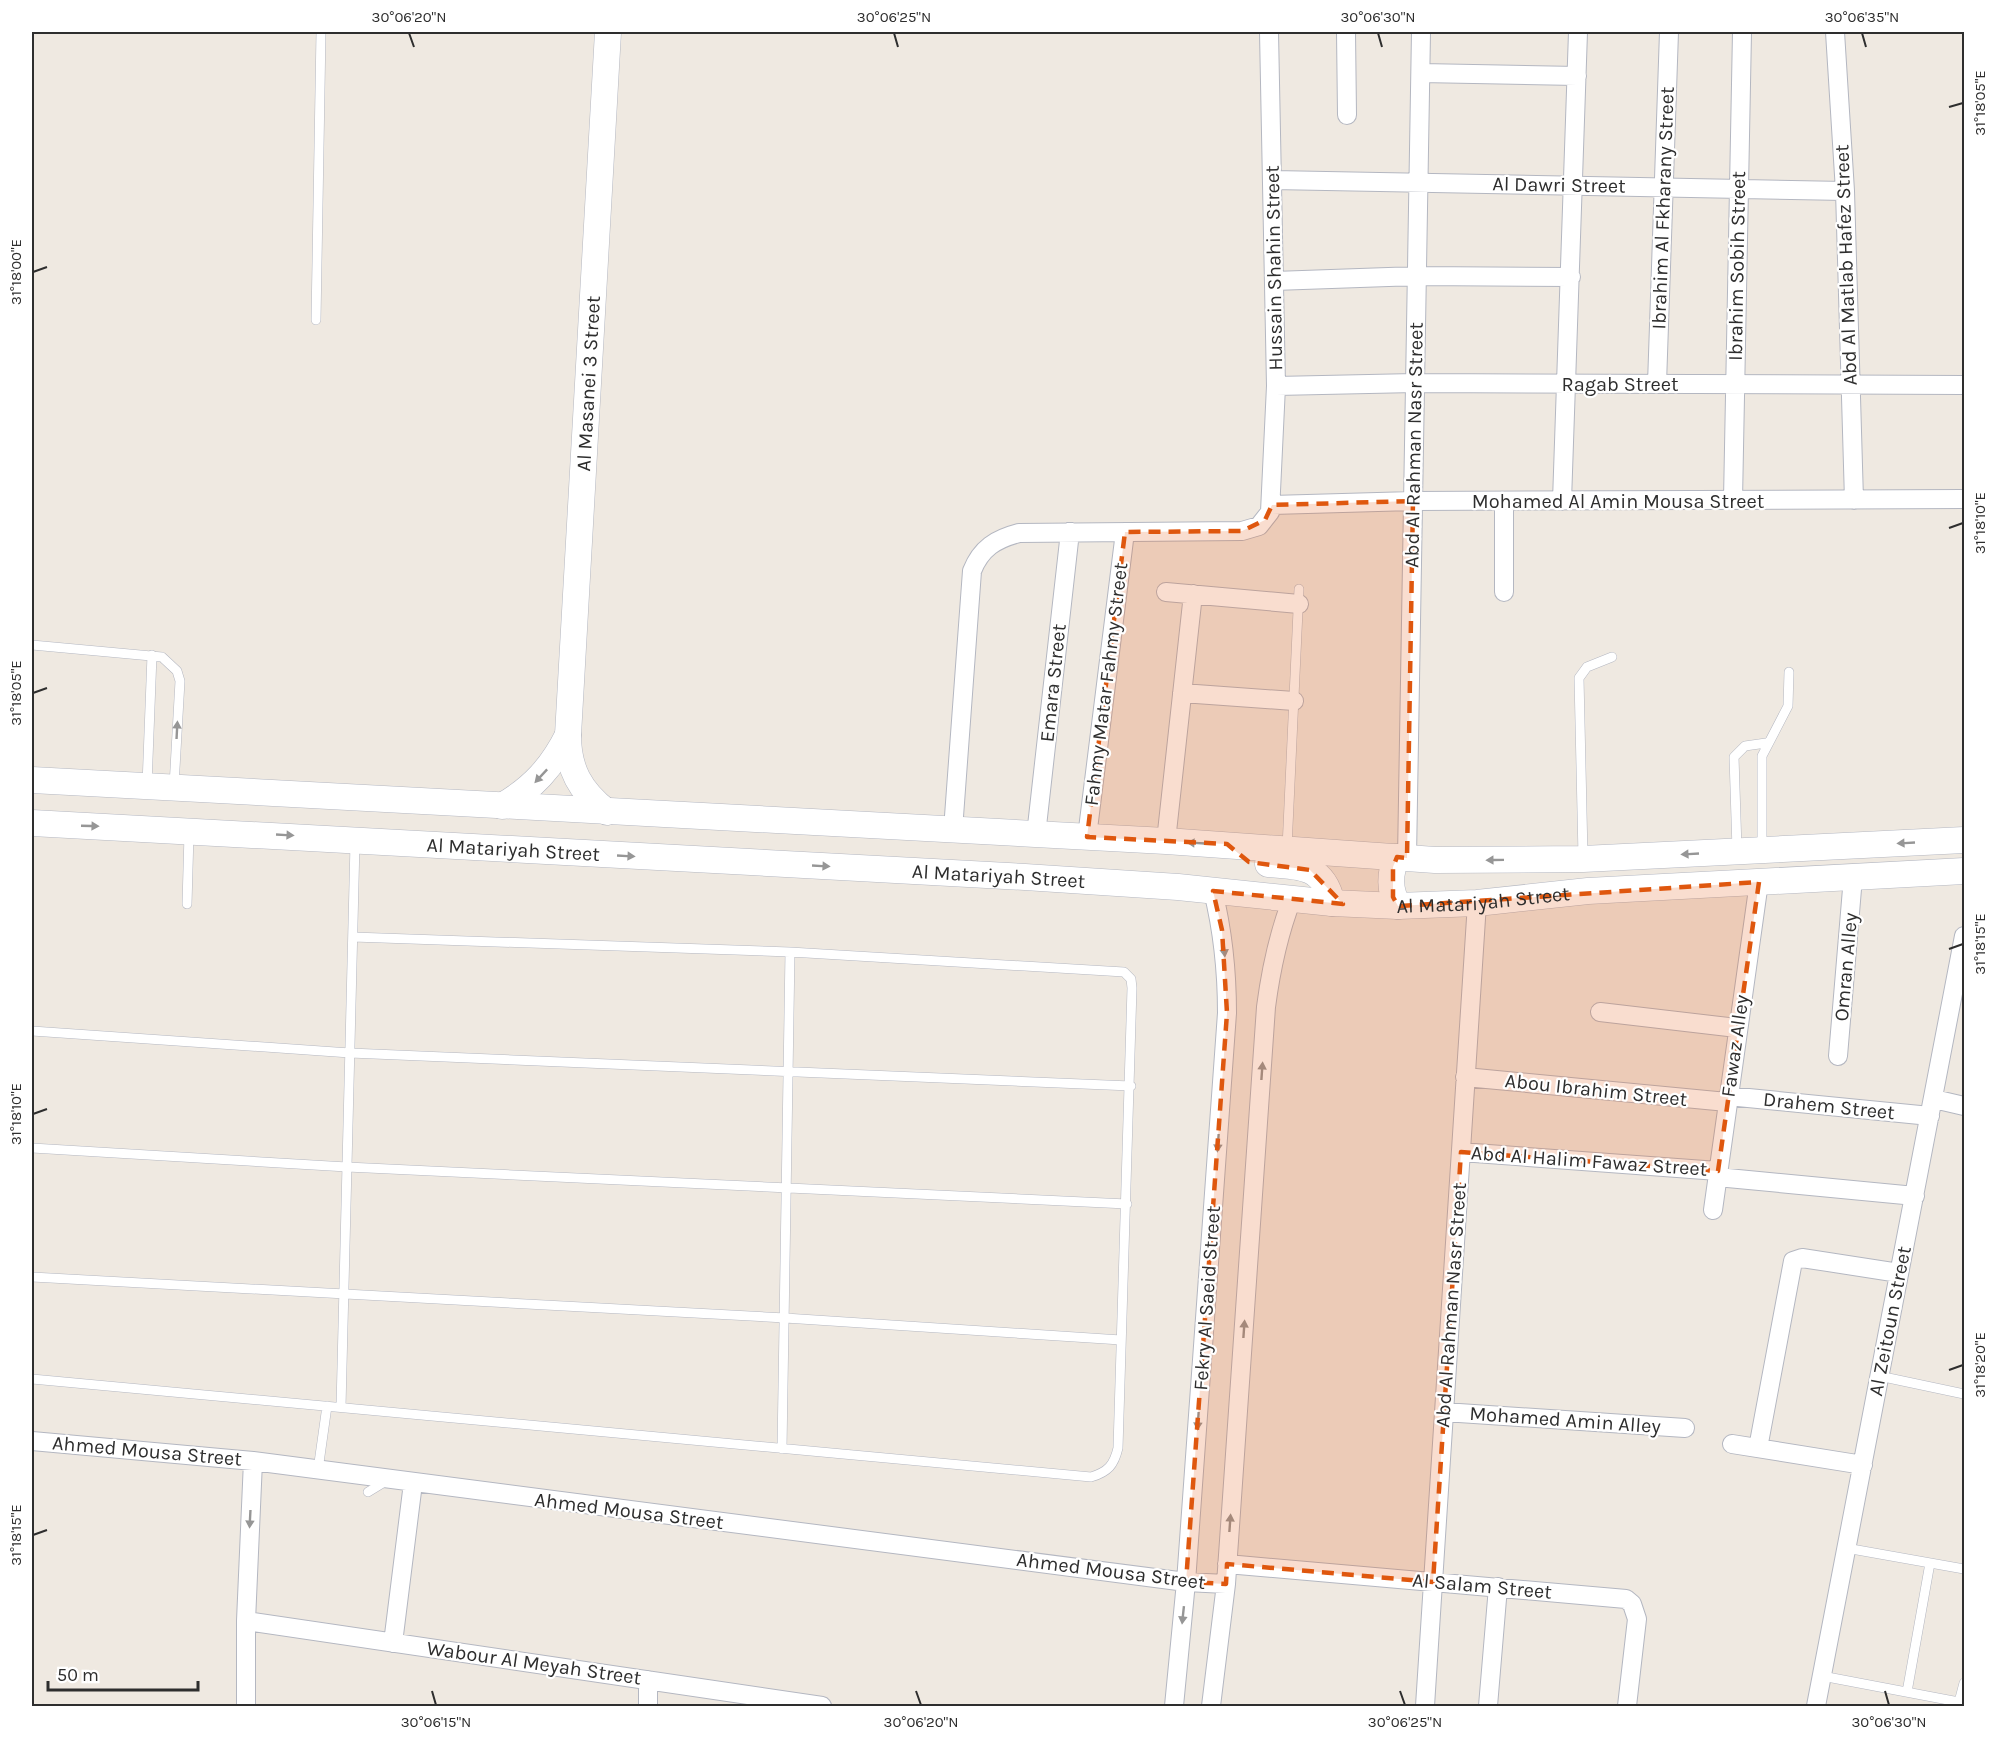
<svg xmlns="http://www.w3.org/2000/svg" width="1996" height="1738" font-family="Karla,sans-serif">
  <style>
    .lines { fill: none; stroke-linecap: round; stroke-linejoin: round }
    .lane-casing { stroke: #b4b7c1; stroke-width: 10 }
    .street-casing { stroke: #b4b7c1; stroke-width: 20 }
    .secondary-casing { stroke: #b4b7c1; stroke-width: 27 }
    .lane { stroke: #fff; stroke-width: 9 }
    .street { stroke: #fff; stroke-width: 18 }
    .secondary { stroke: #fff; stroke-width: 26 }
    .oneway { fill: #969696 }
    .marked { fill: #df570e; fill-opacity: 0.2; stroke: #df570e; stroke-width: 4.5; stroke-dasharray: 12 8; stroke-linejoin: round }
    .ticks { fill: none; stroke: #2e2e2e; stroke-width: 2 }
    .labels { text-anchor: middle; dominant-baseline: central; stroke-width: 4.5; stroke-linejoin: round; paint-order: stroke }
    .street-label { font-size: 20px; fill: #2e2e2e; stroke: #fff }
    .neatline { fill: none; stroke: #2e2e2e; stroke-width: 2 }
    .ticks-label { font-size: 15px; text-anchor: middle; fill: #2e2e2e }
  </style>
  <rect width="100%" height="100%" fill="#efe9e1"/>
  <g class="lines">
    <defs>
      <path id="lane" d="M 316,320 L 321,32
        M 32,645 L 162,657 L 177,671 L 180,681 L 174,786
        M 147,785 L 152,655
        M 1287,848 L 1299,589
        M 1737,849 L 1734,757 L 1745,746 L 1766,743
        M 1762,849 L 1762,756 L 1788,706 L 1789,672
        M 1583,856 L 1579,678 L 1587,667 L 1612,657
        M 187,904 L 189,834
        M 32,1031 L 350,1053 L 1131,1086
        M 32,1148 L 347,1167 L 1127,1204
        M 32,1277 L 785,1318 L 1121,1340
        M 1879,1376 L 1964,1394
        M 32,1379 L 1091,1477 C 1108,1472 1114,1465 1118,1448 L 1132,988 L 1131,979 L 1124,972 L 790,952 L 353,937
        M 341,1407 L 355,843
        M 782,1449 L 790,952
        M 318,1470 L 327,1406
        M 368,1492 L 386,1481
        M 1846,1548 L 1964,1569
        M 1822,1676 L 1964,1703
        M 1907,1692 L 1930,1563
        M 1959,1702 L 1964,1683"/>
      <path id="street" d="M 1346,32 L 1347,115
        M 1835,32 L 1845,191 L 1854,500
        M 1421,73 L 1577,76
        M 1273,180 L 1845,191
        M 1274,281 L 1417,276 L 1571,277
        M 1657,384 L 1669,32
        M 1276,386 L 1415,383 L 1964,385
        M 1733,500 L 1742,32
        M 1562,501 L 1578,32
        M 1504,502 L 1504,592
        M 1272,505 L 1413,501 L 1964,499
        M 1166,592 L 1299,604
        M 1182,693 L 1294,701
        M 953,830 L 972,571 C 981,548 996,539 1019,533 L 1242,531 L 1259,526 L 1270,512 L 1276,386 L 1269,32
        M 1036,835 L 1070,532
        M 1087,837 L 1125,532
        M 1166,841 L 1193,594
        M 1407,858 L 1421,32
        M 1600,1012 L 1737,1028
        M 1838,1056 L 1853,877
        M 1465,1077 L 1727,1102
        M 1728,1096 L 1930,1116
        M 1934,1099 L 1964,1106
        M 1461,1152 L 1718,1171
        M 1717,1177 L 1915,1196
        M 1713,1210 L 1759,882
        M 1444,1412 L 1685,1428
        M 32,1441 L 253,1461 L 1186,1582 L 1226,1584
        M 1732,1444 L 1863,1465
        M 1758,1448 L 1793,1261 L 1802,1258 L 1899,1273
        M 1227,1564 L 1626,1599 L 1632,1604 L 1637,1619 L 1627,1706
        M 246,1621 L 822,1706
        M 393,1643 L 413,1483
        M 246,1706 L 246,1621 L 253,1461
        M 648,1706 L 648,1680
        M 1174,1706 L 1186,1582 L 1227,1013 C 1227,971 1223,932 1213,891
        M 1211,1706 L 1226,1584 L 1266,1007 C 1271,969 1278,935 1292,899
        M 1425,1706 L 1477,903
        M 1488,1706 L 1498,1587
        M 1816,1706 L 1964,936"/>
      <g id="secondary">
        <path d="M 32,780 L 1166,841 L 1435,860 L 1583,859 L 1964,840"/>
        <path d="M 502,806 C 533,788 552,767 568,735"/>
        <path id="s1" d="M 607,812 C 580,791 568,769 568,735 L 608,32"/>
        <path id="s2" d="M 32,823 L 1025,877 L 1178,887 L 1332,903 L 1398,906 L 1477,903 L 1588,891 L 1964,871"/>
        <path d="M 1397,857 C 1389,874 1389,889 1398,906"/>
        <path d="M 1268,864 C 1301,866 1324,866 1332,903"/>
      </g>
    </defs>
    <!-- lane casing -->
    <use href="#lane" class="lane-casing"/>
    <!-- street casing -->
    <use href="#street" class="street-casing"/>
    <!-- secondary casing -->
    <use href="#secondary" class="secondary-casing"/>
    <!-- lane -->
    <use href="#lane" class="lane"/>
    <!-- street -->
    <use href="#street" class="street"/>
    <!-- secondary -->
    <use href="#secondary" class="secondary"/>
  </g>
  <!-- one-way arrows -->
  <defs><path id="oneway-solid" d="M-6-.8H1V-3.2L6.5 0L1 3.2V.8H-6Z" transform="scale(1.5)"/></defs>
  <g class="oneway">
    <use href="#oneway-solid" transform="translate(177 730) rotate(-87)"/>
    <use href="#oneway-solid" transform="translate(541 776) rotate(133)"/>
    <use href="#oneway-solid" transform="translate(90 826) rotate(2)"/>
    <use href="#oneway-solid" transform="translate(285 835) rotate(3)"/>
    <use href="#oneway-solid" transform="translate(1196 843) rotate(-177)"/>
    <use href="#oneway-solid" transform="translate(1906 843) rotate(177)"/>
    <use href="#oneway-solid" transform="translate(1690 854) rotate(177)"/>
    <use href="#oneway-solid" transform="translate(626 856) rotate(3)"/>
    <use href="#oneway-solid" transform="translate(1495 860) rotate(179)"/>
    <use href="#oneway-solid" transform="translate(821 866) rotate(3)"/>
    <use href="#oneway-solid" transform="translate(1224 948) rotate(84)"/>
    <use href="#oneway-solid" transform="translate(1262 1071) rotate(-86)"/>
    <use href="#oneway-solid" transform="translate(1218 1143) rotate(94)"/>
    <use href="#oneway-solid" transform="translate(1244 1329) rotate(-86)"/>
    <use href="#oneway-solid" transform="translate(1198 1421) rotate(94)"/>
    <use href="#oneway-solid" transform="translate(250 1519) rotate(93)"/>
    <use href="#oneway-solid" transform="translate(1230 1523) rotate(-86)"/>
    <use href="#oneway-solid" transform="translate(1183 1615) rotate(96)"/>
  </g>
  <!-- marked area -->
  <path class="marked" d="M 1413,501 L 1407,858 L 1397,857 L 1393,867 L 1393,897 L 1398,906 L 1416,905 L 1759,882 L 1718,1171 L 1461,1152 L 1433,1582 L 1227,1564 L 1226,1584 L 1186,1582 L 1227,1013 L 1222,930 L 1213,891 L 1343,904 L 1310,870 L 1249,862 L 1227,844 L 1087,837 L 1125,532 L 1242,531 L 1265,520 L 1272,505 Z"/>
  <!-- ticks -->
  <path class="ticks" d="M 409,33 L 414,47M 894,33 L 898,47M 1378,33 L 1382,47M 1862,33 L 1866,47M 1949,107 L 1963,103M 33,272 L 47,267M 1949,528 L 1963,523M 33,693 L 47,688M 1949,949 L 1963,944M 33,1114 L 47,1109M 1949,1370 L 1963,1365M 33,1535 L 47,1530M 432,1691 L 436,1705M 916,1691 L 921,1705M 1400,1691 L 1405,1705M 1885,1691 L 1889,1705"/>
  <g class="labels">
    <!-- street labels -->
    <g class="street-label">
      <text transform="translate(1559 185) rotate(1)">Al Dawri Street</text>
      <text transform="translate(1663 208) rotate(-88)">Ibrahim Al Fkharany Street</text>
      <text transform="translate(1846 265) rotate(-92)">Abd Al Matlab Hafez Street</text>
      <text transform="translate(1737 266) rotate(-89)">Ibrahim Sobih Street</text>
      <text transform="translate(1274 268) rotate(-91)">Hussain Shahin Street</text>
      <text stroke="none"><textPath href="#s1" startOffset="442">Al Masanei 3 Street</textPath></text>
      <text x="1620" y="384">Ragab Street</text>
      <text transform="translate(1414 445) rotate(-89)">Abd Al Rahman Nasr Street</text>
      <text x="1618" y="501">Mohamed Al Amin Mousa Street</text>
      <text transform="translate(1053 683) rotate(-84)">Emara Street</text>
      <text transform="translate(1106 684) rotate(-83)">Fahmy Matar Fahmy Street</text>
      <text stroke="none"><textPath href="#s2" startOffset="482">Al Matariyah Street</textPath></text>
      <text stroke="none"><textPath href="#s2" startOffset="968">Al Matariyah Street</textPath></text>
      <text stroke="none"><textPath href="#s2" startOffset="1454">Al Matariyah Street</textPath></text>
      <text transform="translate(1846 967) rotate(-85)">Omran Alley</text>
      <text transform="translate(1735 1046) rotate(-82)">Fawaz Alley</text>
      <text transform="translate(1596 1090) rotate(6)">Abou Ibrahim Street</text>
      <text transform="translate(1829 1106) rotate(6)">Drahem Street</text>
      <text transform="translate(1589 1161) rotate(4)">Abd Al Halim Fawaz Street</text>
      <text transform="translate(1207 1298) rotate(-86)">Fekry Al Saeid Street</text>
      <text transform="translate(1451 1305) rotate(-86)">Abd Al Rahman Nasr Street</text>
      <text transform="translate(1890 1321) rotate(-79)">Al Zeitoun Street</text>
      <text transform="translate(1565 1420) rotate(4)">Mohamed Amin Alley</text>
      <text transform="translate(147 1451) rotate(5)">Ahmed Mousa Street</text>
      <text transform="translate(629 1511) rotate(7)">Ahmed Mousa Street</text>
      <text transform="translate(1111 1571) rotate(7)">Ahmed Mousa Street</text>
      <text transform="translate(1482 1586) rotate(5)">Al Salam Street</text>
      <text transform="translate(534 1663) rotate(8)">Wabour Al Meyah Street</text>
    </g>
  </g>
  <!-- border -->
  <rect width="1996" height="1738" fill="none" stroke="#ffffff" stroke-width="66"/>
  <!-- scale -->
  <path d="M48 1681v9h150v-9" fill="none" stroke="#2e2e2e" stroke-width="3"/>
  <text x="57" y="1681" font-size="18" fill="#2e2e2e" stroke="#ffffff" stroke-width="4.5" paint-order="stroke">50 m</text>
  <rect x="33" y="33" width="1930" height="1672" class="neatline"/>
  <g class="ticks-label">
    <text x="409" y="22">30°06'20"N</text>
    <text x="894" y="22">30°06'25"N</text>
    <text x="1378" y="22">30°06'30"N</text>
    <text x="1862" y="22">30°06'35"N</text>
    <text transform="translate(1980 103) rotate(-90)" y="5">31°18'05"E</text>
    <text transform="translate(16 272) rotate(-90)" y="5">31°18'00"E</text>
    <text transform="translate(1980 523) rotate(-90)" y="5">31°18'10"E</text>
    <text transform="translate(16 693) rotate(-90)" y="5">31°18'05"E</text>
    <text transform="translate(1980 944) rotate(-90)" y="5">31°18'15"E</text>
    <text transform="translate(16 1114) rotate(-90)" y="5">31°18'10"E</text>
    <text transform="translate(1980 1365) rotate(-90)" y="5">31°18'20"E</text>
    <text transform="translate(16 1535) rotate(-90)" y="5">31°18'15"E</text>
    <text x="436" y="1727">30°06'15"N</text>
    <text x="921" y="1727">30°06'20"N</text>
    <text x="1405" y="1727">30°06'25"N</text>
    <text x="1889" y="1727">30°06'30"N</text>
  </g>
</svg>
